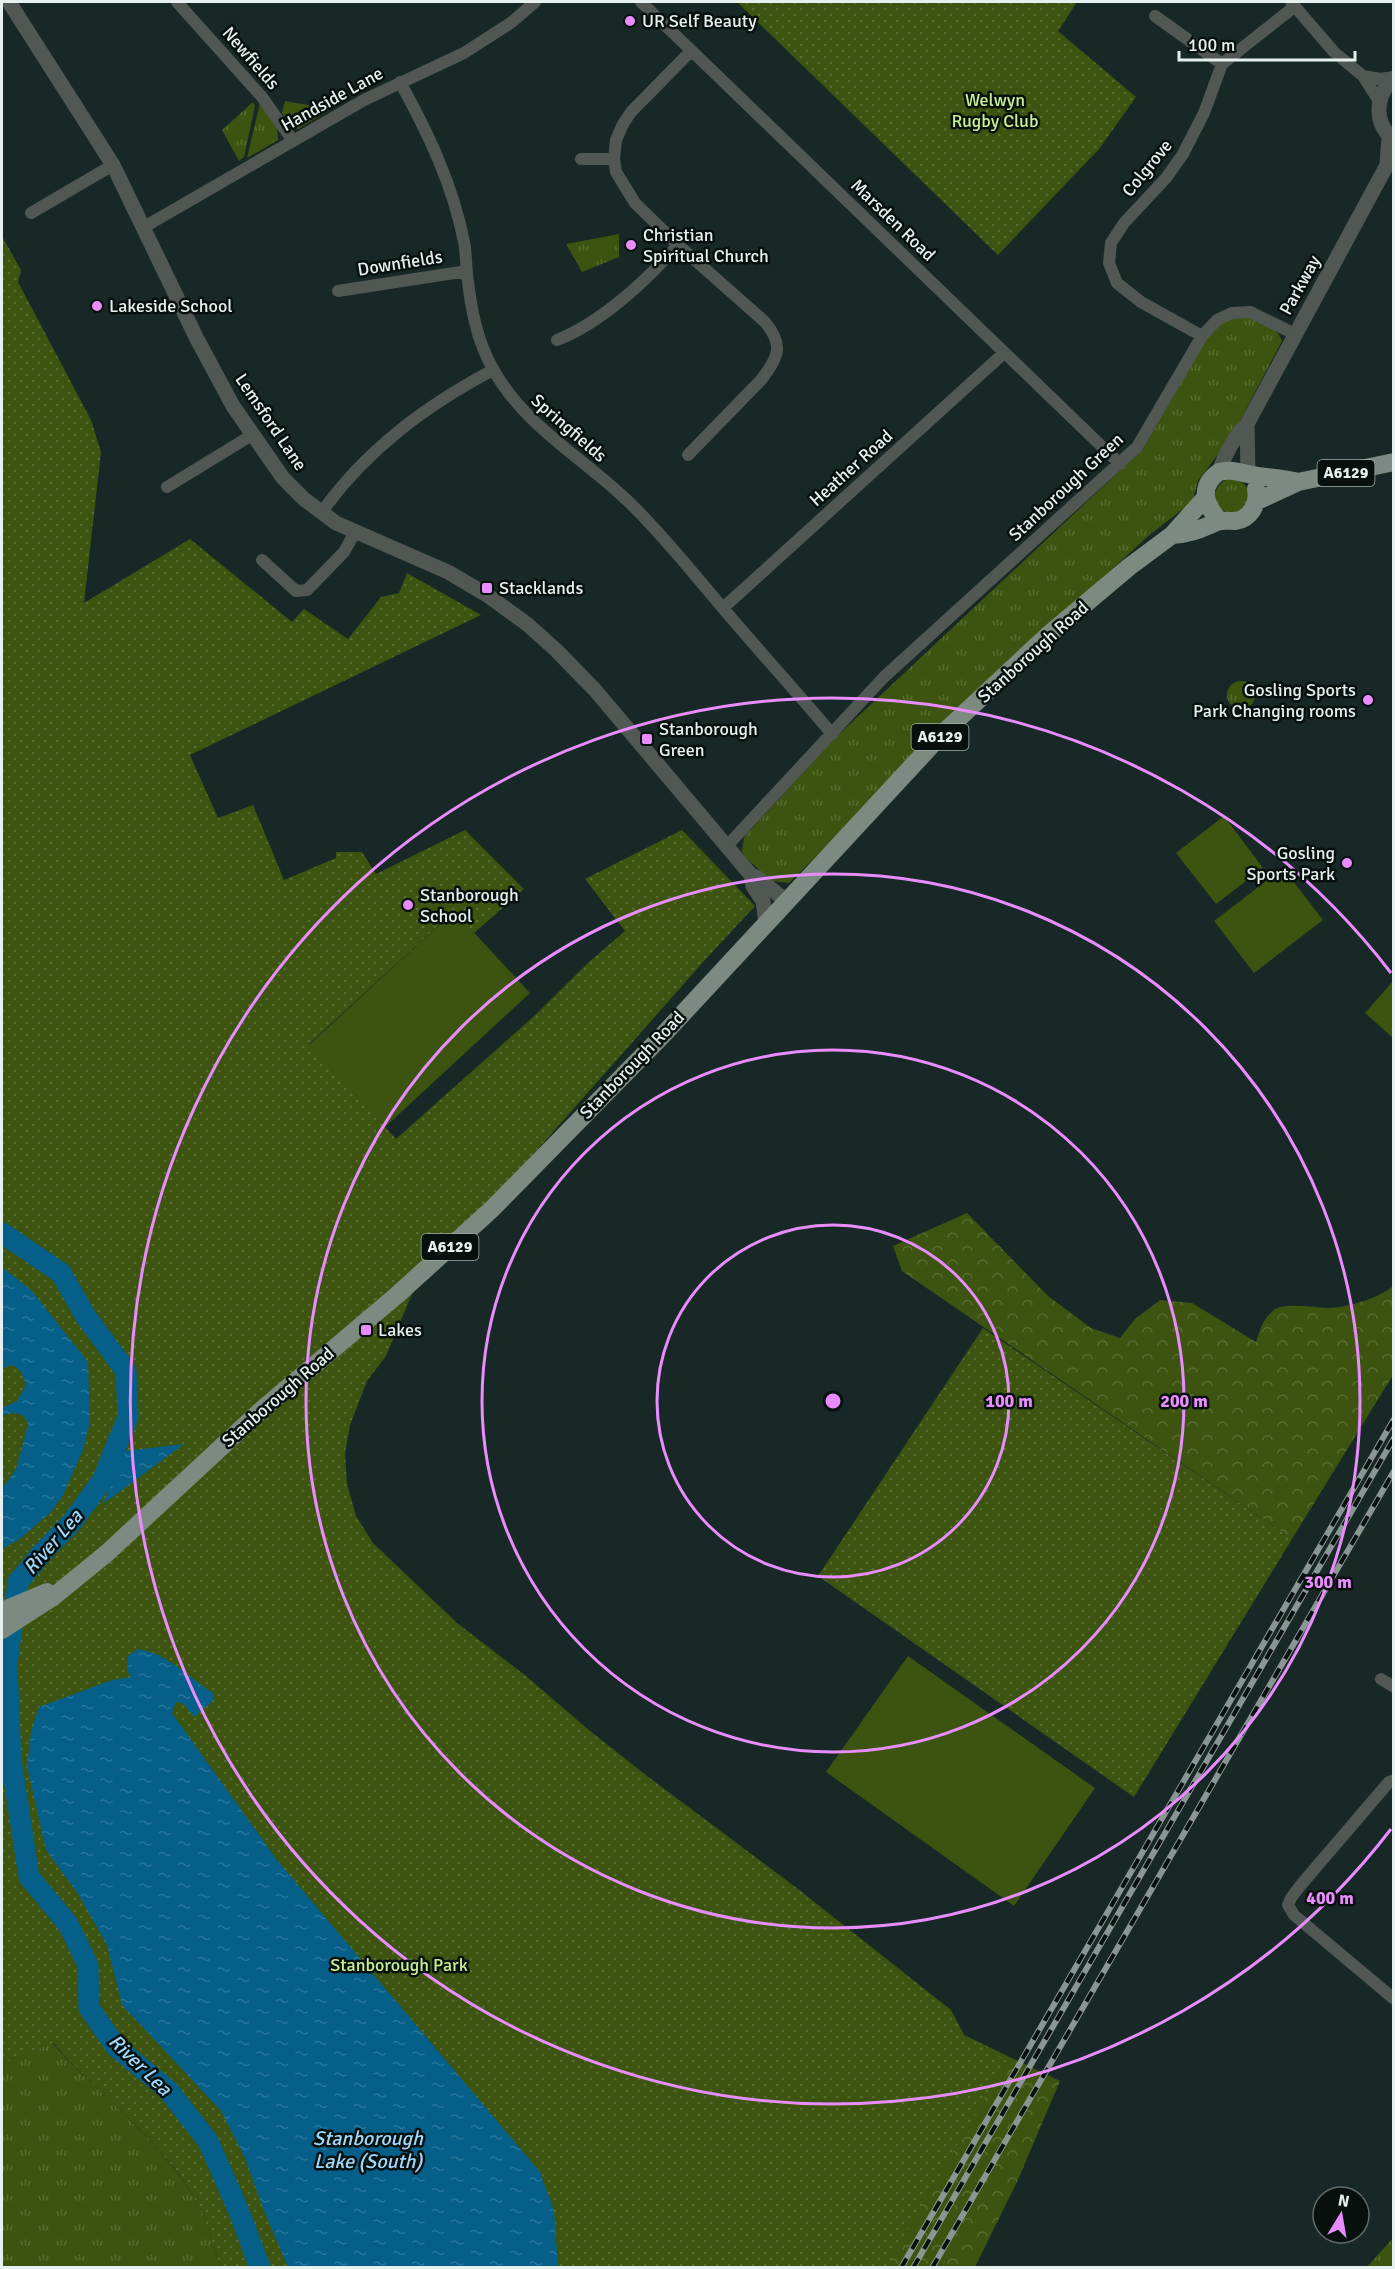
<svg xmlns="http://www.w3.org/2000/svg" width="1395" height="2269" font-family="Signika,sans-serif">
  <style>
    .grass { fill: url(#grass-tufts) }
    .forest { fill: url(#forest-crowns) }
    .park { fill: url(#park-dots) }
    .garden { fill: #3c540f }
    .water { fill: url(#water-ripples) }
    .lines { fill: none; stroke-linecap: round; stroke-linejoin: round }
    .river { stroke: #055f89; stroke-width: 21 }
    .minor { stroke: #515753; stroke-width: 12 }
    .tertiary { stroke: #515753; stroke-width: 15 }
    .primary { stroke: #7d8a81; stroke-width: 18 }
    .rail-casing { stroke: #899694; stroke-width: 6 }
    .rail { stroke: #08100e; stroke-width: 4; stroke-dasharray: 11; stroke-linecap: butt }
    .ring { fill: none; stroke: #e98dfe; stroke-width: 3 }
    .poi-dot { fill: #e98dfe; stroke: #08100e; stroke-width: 2 }
    .labels { text-anchor: middle; dominant-baseline: central; stroke-width: 5; stroke-linejoin: round; paint-order: stroke }
    .shield { fill: #08100e; stroke: #a3aeac; stroke-width: 1.5 }
    .shield-label { font-size: 16px; font-weight: bold; fill: #e6f1ef }
    .poi-label { font-size: 18px; fill: #e6f1ef; stroke: #08100e; text-anchor: start }
    .street-label { font-size: 18px; fill: #e6f1ef; stroke: #08100e }
    .park-label { font-size: 18px; fill: #c9f191; stroke: #08100e }
    .water-label { font-size: 20px; font-style: italic; fill: #a0d9fe; stroke: #08100e }
    .centre { fill: #e98dfe; stroke: #08100e; stroke-width: 3 }
    .ring-label { font-size: 18px; text-anchor: middle; font-weight: bold; fill: #e98dfe; stroke: #08100e; stroke-width: 5; stroke-linejoin: round; paint-order: stroke }
  </style>
  <defs>
    <pattern id="grass-tufts" width="24" height="20" patternUnits="userSpaceOnUse" patternTransform="scale(1.5)"><rect width="24" height="20" fill="#3c540f"/><path d="M3 7l-1-3M5 7V3M7 7l1-3M15 17l-1-3M17 17v-4M19 17l1-3" fill="none" stroke="#586d32"/></pattern>
    <pattern id="forest-crowns" width="20" height="18" patternUnits="userSpaceOnUse" patternTransform="scale(1.5)"><rect width="20" height="18" fill="#3c540f"/><path d="M2 6a3 3 0 1 1 6 0M12 15a3 3 0 1 1 6 0" fill="none" stroke="#586d32"/></pattern>
    <pattern id="park-dots" width="8" height="8" patternUnits="userSpaceOnUse" patternTransform="scale(1.5)"><rect width="8" height="8" fill="#3c540f"/><path d="M2 2h.1M6 6h.1" fill="none" stroke="#586d32" stroke-width="1.8" stroke-linecap="round"/></pattern>
    <pattern id="water-ripples" width="26" height="14" patternUnits="userSpaceOnUse" patternTransform="scale(1.5)"><rect width="26" height="14" fill="#055f89"/><path d="M2 4q2-2 4 0t4 0M15 11q2-2 4 0t4 0" fill="none" stroke="#29769a"/></pattern>
  </defs>
  <rect width="100%" height="100%" fill="#182826"/>
  <!-- grass -->
  <path class="grass" d="M 285,101 L 331,109 L 298,129 L 290,126 L 282,113 Z
    M 253,102 L 255,106 L 244,157 L 239,161 L 222,130 Z
    M 260,103 L 277,126 L 278,140 L 247,158 Z
    M 619,234 L 619,257 L 582,272 L 566,244 Z
    M 1246,316 C 1260,322 1277,326 1282,341 L 1233,434 L 1198,481 L 1192,502 L 1147,537 L 1025,649 L 789,883 L 772,881 L 746,858 L 742,851 L 744,837 L 834,739 L 1143,449 L 1204,342 C 1217,324 1224,319 1246,316 Z
    M1215 496a17 17 0 1 1 34 0a17 17 0 1 1-34 0Z
    M1227 695a14 14 0 1 1 28 0a14 14 0 1 1-28 0Z
    M 52,2043 C 101,2097 172,2148 203,2215 C 210,2232 215,2250 221,2267 L 2,2268 L 2,2064 Z
    M 1393,2238 L 1393,2267 L 1367,2267 Z"/>
  <!-- forest -->
  <path class="forest" d="M 967,1213 L 1048,1296 L 1091,1328 L 1120,1338 L 1135,1319 L 1160,1300 L 1192,1303 L 1256,1342 C 1260,1331 1263,1318 1274,1310 C 1285,1302 1315,1308 1329,1308 C 1346,1308 1382,1297 1393,1286 L 1393,1375 L 1292,1539 L 902,1271 L 893,1246 Z
    M 964,2035 L 1060,2081 L 1017,2182 L 975,2267 L 827,2268 Z"/>
  <!-- park -->
  <path class="park" d="M 737,2 L 1077,2 L 1058,31 L 1136,97 L 1099,149 L 998,255 Z
    M 2,236 L 21,270 L 18,282 L 91,420 L 101,452 L 84,603 L 190,539 L 292,622 L 304,609 L 348,639 L 381,597 L 399,593 L 407,573 L 481,615 L 190,755 L 218,818 L 253,805 L 284,880 L 336,858 L 336,852 L 362,852 L 376,874 L 465,830 L 524,889 L 474,933 L 454,911 L 309,1044 L 396,1139 L 532,1018 L 589,962 L 625,931 L 585,879 L 682,830 L 755,906 L 704,961 L 493,1200 L 427,1258 L 386,1356 L 367,1381 L 350,1425 L 345,1453 L 347,1484 L 356,1516 L 373,1543 L 457,1623 L 526,1676 L 590,1731 L 651,1779 L 798,1889 L 951,2010 L 964,2035 L 1006,2061 L 886,2268 L 221,2267 C 215,2250 210,2232 203,2215 C 173,2148 101,2098 53,2043 L 2,2064 Z
    M 983,1328 L 1292,1539 L 1134,1797 L 818,1576 Z"/>
  <!-- garden -->
  <path class="garden" d="M 1224,816 L 1263,868 L 1216,904 L 1176,853 Z
    M 1283,868 L 1323,920 L 1254,973 L 1214,921 Z
    M 454,911 L 530,993 L 385,1127 L 309,1045 Z
    M 1393,981 L 1393,1038 L 1365,1013 Z
    M 908,1656 L 1095,1788 L 1014,1906 L 826,1772 Z"/>
  <!-- water -->
  <path class="water" d="M 2,1267 L 32,1291 L 88,1362 L 90,1422 L 83,1450 L 63,1495 L 51,1512 L 20,1539 L 2,1549 L 2,1489 L 16,1469 L 28,1424 C 24,1411 12,1412 2,1416 L 2,1408 L 17,1401 L 26,1385 C 23,1376 21,1368 11,1365 L 2,1369 Z
    M 184,1444 L 103,1504 L 125,1451 Z
    M 138,1649 C 169,1654 188,1677 213,1693 L 214,1700 L 194,1717 L 184,1704 L 176,1702 L 172,1713 L 277,1860 L 540,2172 L 554,2211 L 558,2267 L 288,2267 L 264,2211 L 245,2158 L 221,2111 L 122,2005 L 107,1945 L 78,1894 L 46,1850 L 27,1766 L 31,1732 L 39,1707 L 112,1680 L 131,1677 L 127,1671 L 128,1656 Z"/>
  <g class="lines">
    <!-- river -->
    <path class="river" d="M 2,1233 L 61,1273 L 86,1317 L 126,1371 L 128,1417 L 102,1481 L 72,1522 L 42,1553 L 18,1582 L 7,1664 L 11,1759 L 29,1877 L 68,1924 L 88,1965 L 89,2008 L 116,2047 L 168,2090 L 208,2141 L 240,2214 L 260,2268"/>
    <!-- minor -->
    <path class="minor" d="M 177,2 L 262,97 L 293,141
      M 641,2 L 1120,464
      M 1291,2 L 1334,52 L 1363,76 L 1379,101
      M 1155,16 L 1222,64
      M 1363,76 L 1380,79 L 1394,77
      M 400,82 C 428,133 453,185 464,242 C 466,252 466,263 467,274 C 471,308 476,339 493,369 C 526,429 588,460 635,508 C 666,539 693,573 722,607 C 758,650 796,691 832,734
      M 581,159 L 614,159
      M 31,213 L 113,165
      M 144,227 L 364,100 L 464,53 L 512,22 L 535,2
      M 338,291 L 467,271
      M 1202,336 L 1141,302 L 1117,283 L 1109,263 L 1111,243 L 1124,223 L 1166,178 L 1183,154 L 1204,113 L 1222,64 L 1294,7
      M 557,340 C 601,323 647,280 678,245
      M 688,455 L 761,380 C 779,357 784,345 765,322 L 678,245 L 635,203 L 616,172 L 614,159 L 616,140 L 623,124 L 631,112 L 691,51
      M 167,487 L 252,435
      M 321,513 C 366,450 425,406 493,370
      M 262,560 L 296,591 L 307,590 L 344,552 L 355,532
      M 723,608 L 1004,353
      M 726,847 L 884,677 L 1137,447 L 1202,336 L 1217,320 L 1232,313 L 1250,312 L 1295,334
      M 1381,1679 L 1394,1687
      M 1394,1780 L 1389,1782 L 1300,1886 L 1291,1898 L 1288,1905 L 1294,1915 L 1394,1999"/>
    <!-- tertiary -->
    <path class="tertiary" d="M 9,2 L 113,165 L 197,339 L 233,406 L 283,478 L 304,499 L 336,523 L 448,572 L 487,595 L 527,624 L 556,650 L 595,690 L 751,875 L 758,878 L 786,901
      M 1394,78 C 1375,95 1373,123 1394,140
      M 1247,424 L 1248,474
      M 1219,472 C 1225,454 1234,437 1247,424 L 1387,165 L 1389,136
      M 751,875 L 753,886 L 763,901 L 766,923"/>
    <!-- primary -->
    <path class="primary" d="M 1257,501 L 1298,482 L 1394,462
      M 1219,520 C 1204,504 1199,486 1219,472 C 1231,469 1237,472 1248,474 C 1264,478 1280,477 1298,482
      M 1172,535 C 1191,534 1200,529 1217,522 C 1222,520 1229,521 1235,521 C 1251,519 1259,503 1256,489
      M 2,1611 L 47,1592
      M 2,1630 L 53,1597 L 107,1553 L 258,1413 L 397,1295 L 492,1209 L 662,1036 L 942,734 L 1047,636 L 1129,567 L 1172,535 L 1205,498"/>
    <defs>
      <path id="rail" d="M 901,2268 L 1394,1419
        M 913,2268 L 1394,1438
        M 932,2268 L 1394,1471"/>
    </defs>
    <!-- rail casing -->
    <use href="#rail" class="rail-casing"/>
    <!-- rail -->
    <use href="#rail" class="rail"/>
  </g>
  <!-- distance rings -->
  <g class="ring">
    <circle cx="833" cy="1401" r="176"/>
    <circle cx="833" cy="1401" r="351"/>
    <circle cx="833" cy="1401" r="527"/>
    <path d="M1391 1829A703 703 0 1 1 1391 973"/>
  </g>
  <!-- markers -->
  <g class="poi-dot">
    <circle cx="630" cy="21" r="6"/>
    <circle cx="631" cy="245" r="6"/>
    <circle cx="97" cy="306" r="6"/>
    <rect x="481" y="582" width="12" height="12" rx="3"/>
    <circle cx="1368" cy="700" r="6"/>
    <rect x="641" y="733" width="12" height="12" rx="3"/>
    <circle cx="1347" cy="863" r="6"/>
    <circle cx="408" cy="905" r="6"/>
    <rect x="360" y="1324" width="12" height="12" rx="3"/>
  </g>
  <g class="labels">
    <!-- shield labels -->
    <g class="shield">
      <rect x="1317.5" y="460" width="57" height="26" rx="4.5"/>
      <rect x="911.5" y="724" width="57" height="26" rx="4.5"/>
      <rect x="421.5" y="1234" width="57" height="26" rx="4.5"/>
    </g>
    <g class="shield-label">
      <text x="1346" y="473">A6129</text>
      <text x="940" y="737">A6129</text>
      <text x="450" y="1247">A6129</text>
    </g>
    <!-- poi labels -->
    <g class="poi-label">
      <text x="642" y="21">UR Self Beauty</text>
      <text x="643" y="235">Christian<tspan x="643" dy="21">Spiritual Church</tspan></text>
      <text x="109" y="306">Lakeside School</text>
      <text x="499" y="588">Stacklands</text>
      <text x="1356" y="690" text-anchor="end">Gosling Sports<tspan x="1356" dy="21">Park Changing rooms</tspan></text>
      <text x="659" y="729">Stanborough<tspan x="659" dy="21">Green</tspan></text>
      <text x="1335" y="853" text-anchor="end">Gosling<tspan x="1335" dy="21">Sports Park</tspan></text>
      <text x="420" y="895">Stanborough<tspan x="420" dy="21">School</tspan></text>
      <text x="378" y="1330">Lakes</text>
    </g>
    <!-- street labels -->
    <g class="street-label">
      <text transform="translate(251 58) rotate(49)">Newfields</text>
      <text transform="translate(332 99) rotate(-29)">Handside Lane</text>
      <text transform="translate(1147 168) rotate(-51)">Colgrove</text>
      <text transform="translate(893 220) rotate(44)">Marsden Road</text>
      <text transform="translate(400 263) rotate(-9)">Downfields</text>
      <text transform="translate(1300 285) rotate(-61)">Parkway</text>
      <text transform="translate(271 422) rotate(56)">Lemsford Lane</text>
      <text transform="translate(569 428) rotate(41)">Springfields</text>
      <text transform="translate(851 468) rotate(-42)">Heather Road</text>
      <text transform="translate(1066 487) rotate(-43)">Stanborough Green</text>
      <text transform="translate(1033 652) rotate(-42)">Stanborough Road</text>
      <text transform="translate(632 1065) rotate(-46)">Stanborough Road</text>
      <text transform="translate(278 1397) rotate(-41)">Stanborough Road</text>
    </g>
    <!-- park labels -->
    <g class="park-label">
      <text x="995" y="100">Welwyn<tspan x="995" dy="21">Rugby Club</tspan></text>
      <text x="399" y="1965">Stanborough Park</text>
    </g>
    <!-- water labels -->
    <g class="water-label">
      <text transform="translate(53 1542) rotate(-49)">River Lea</text>
      <text transform="translate(140 2065) rotate(44)">River Lea</text>
      <text x="368" y="2138">Stanborough<tspan x="368" dy="23">Lake (South)</tspan></text>
    </g>
  </g>
  <circle cx="833" cy="1401" r="9" class="centre"/>
  <g class="ring-label">
    <text x="1009" y="1407">100 m</text>
    <text x="1184" y="1407">200 m</text>
    <text x="1328" y="1588">300 m</text>
    <text x="1330" y="1904">400 m</text>
  </g>
  <!-- border -->
  <rect width="1395" height="2269" fill="none" stroke="#e6f1ef" stroke-width="6"/>
  <!-- north arrow -->
  <g transform="translate(1341 2215) rotate(11)"><circle r="28" fill="#08100e" stroke="#616a68" stroke-width="1.5"/>
  <path d="M0-4.5L10 22L0 15L-10 22Z" fill="#e98dfe"/>
  <text y="-9" font-size="16" font-weight="bold" text-anchor="middle" fill="#e6f1ef">N</text>
  </g>
  <!-- scale -->
  <path d="M1179 51v9h176v-9" fill="none" stroke="#e6f1ef" stroke-width="3"/>
  <text x="1188" y="51" font-size="18" fill="#e6f1ef" stroke="#08100e" stroke-width="4.5" paint-order="stroke">100 m</text>
</svg>
